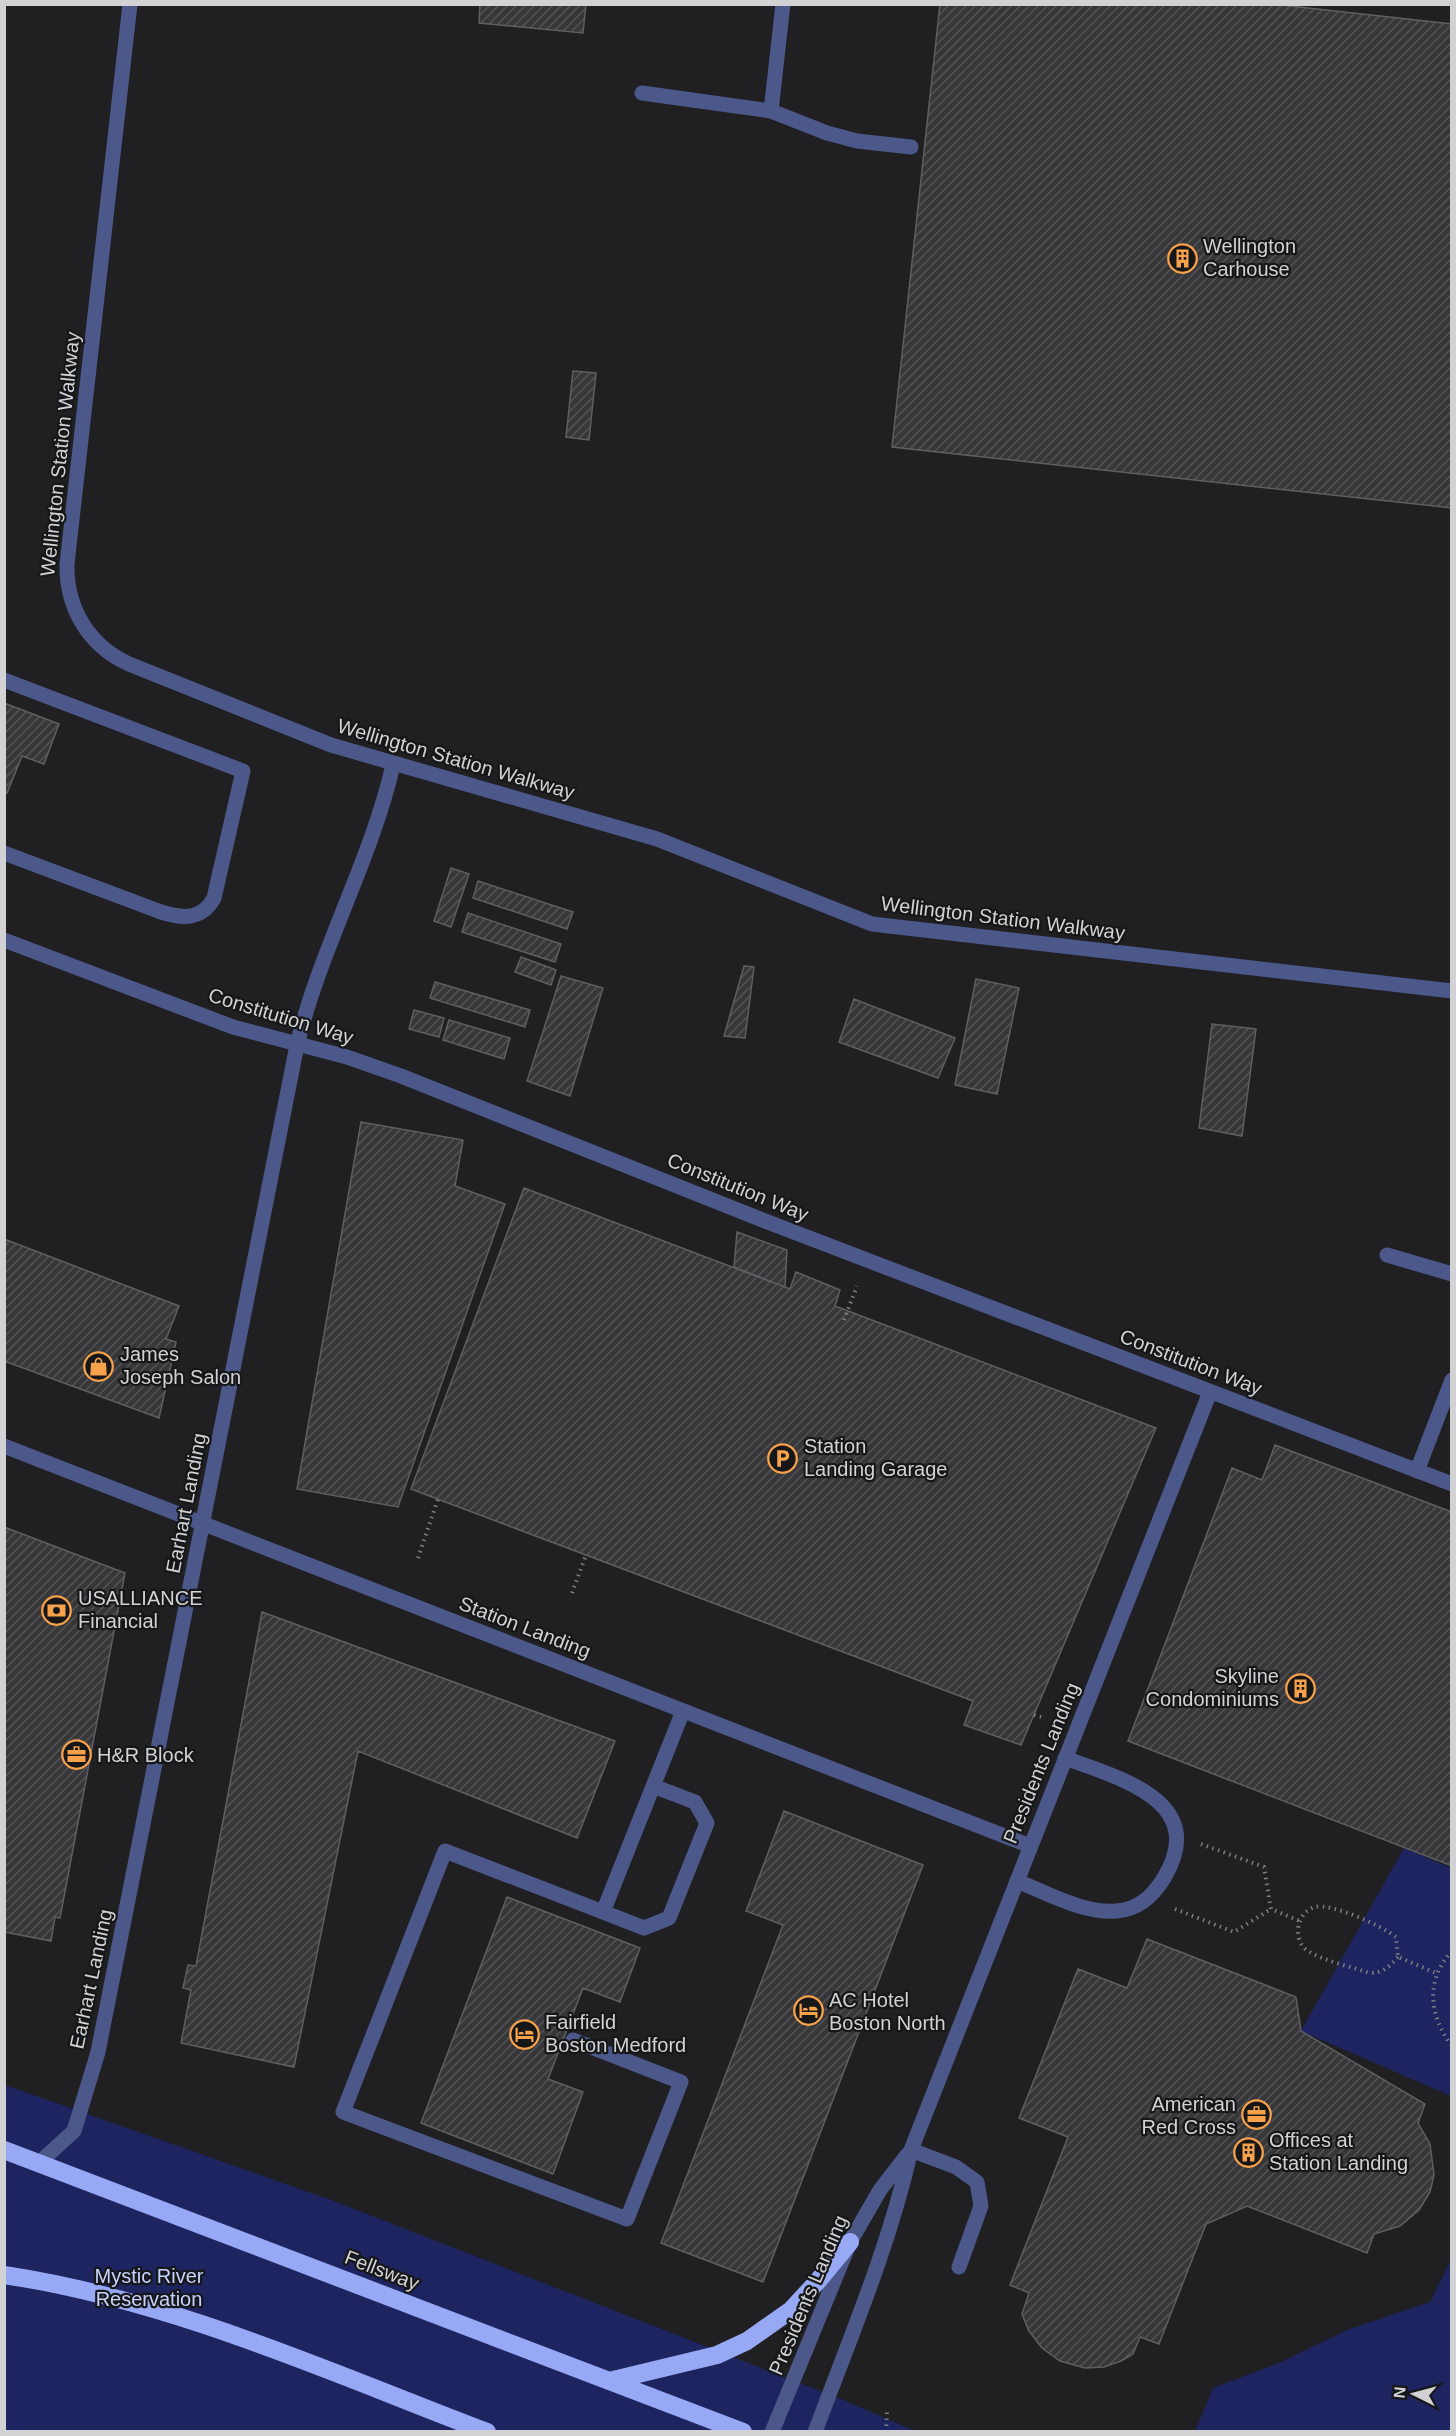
<svg xmlns="http://www.w3.org/2000/svg" width="1456" height="2436" font-family="Arial,sans-serif">
  <style>
    .green { fill: #1d2460 }
    .building { fill: url(#building-hatch); stroke: #5e5f61; stroke-width: 1.5 }
    .lines { fill: none; stroke-linecap: round; stroke-linejoin: round }
    .path { stroke: #7d7d80; stroke-width: 4; stroke-dasharray: 1.5 4.5; stroke-linecap: butt }
    .lane { stroke: #4c588a; stroke-width: 15 }
    .street { stroke: #4c588a; stroke-width: 15 }
    .highway { stroke: #97a9f4; stroke-width: 18 }
    .labels { text-anchor: middle; dominant-baseline: central; stroke-width: 4.5; stroke-linejoin: round; paint-order: stroke }
    .poi-label { font-size: 20px; fill: #d2d2d4; stroke: #161719; text-anchor: start }
    .street-label { font-size: 20px; fill: #d2d2d4; stroke: #161719 }
    .park-label { font-size: 20px; fill: #c7d3ff; stroke: #161719 }
  </style>
  <defs>
    <pattern id="building-hatch" width="6" height="6" patternUnits="userSpaceOnUse" patternTransform="scale(1.5)"><rect width="6" height="6" fill="#37373a"/><path d="M-1 1l2-2M0 6l6-6M5 7l2-2" fill="none" stroke="#535356"/></pattern>
  </defs>
  <rect width="100%" height="100%" fill="#202023"/>
  <!-- green -->
  <path class="green" d="M 1404,1848 L 1451,1868 L 1451,2096 L 1301,2031 Z
    M 5,2085 L 331,2200 L 841,2399 L 915,2431 L 5,2432 Z
    M 1451,2260 L 1451,2431 L 1195,2431 L 1213,2388 L 1281,2362 L 1347,2330 L 1430,2302 Z"/>
  <!-- building -->
  <path class="building" d="M 480,4 L 586,4 L 583,33 L 479,23 Z
    M 940,4 L 1272,4 L 1452,24 L 1452,508 L 892,447 Z
    M 573,371 L 596,373 L 589,440 L 566,437 Z
    M 4,703 L 59,724 L 44,764 L 22,756 L 7,793 L 4,792 Z
    M 451,868 L 469,874 L 451,927 L 434,921 Z
    M 478,881 L 573,912 L 567,929 L 473,898 Z
    M 468,913 L 561,944 L 555,962 L 462,932 Z
    M 521,957 L 556,970 L 551,985 L 515,972 Z
    M 744,966 L 754,967 L 745,1038 L 724,1036 Z
    M 561,976 L 603,988 L 570,1096 L 527,1081 Z
    M 976,979 L 1019,988 L 997,1094 L 955,1085 Z
    M 435,982 L 530,1010 L 525,1027 L 430,998 Z
    M 854,999 L 955,1038 L 938,1078 L 839,1042 Z
    M 414,1010 L 444,1018 L 439,1037 L 409,1029 Z
    M 449,1020 L 510,1038 L 504,1059 L 443,1040 Z
    M 1212,1024 L 1256,1029 L 1242,1136 L 1199,1128 Z
    M 361,1122 L 463,1140 L 455,1186 L 505,1204 L 398,1507 L 297,1489 Z
    M 524,1188 L 790,1289 L 796,1272 L 840,1290 L 835,1306 L 1156,1428 L 1021,1745 L 964,1725 L 973,1701 L 411,1489 Z
    M 737,1232 L 787,1250 L 785,1287 L 734,1267 Z
    M 4,1239 L 179,1306 L 166,1339 L 176,1342 L 159,1418 L 4,1361 Z
    M 1275,1445 L 1452,1512 L 1452,1866 L 1128,1741 L 1232,1468 L 1262,1480 Z
    M 4,1527 L 125,1573 L 60,1918 L 55,1917 L 51,1941 L 4,1932 Z
    M 262,1612 L 615,1741 L 577,1838 L 358,1751 L 294,2067 L 181,2043 L 191,1990 L 183,1988 L 188,1965 L 196,1966 Z
    M 784,1811 L 923,1865 L 763,2282 L 661,2243 L 783,1925 L 746,1911 Z
    M 507,1897 L 640,1948 L 620,2002 L 583,1988 L 548,2079 L 583,2092 L 553,2174 L 421,2123 Z
    M 1147,1939 L 1296,1997 L 1301,2031 L 1425,2104 L 1418,2123 L 1430,2144 L 1434,2175 L 1430,2192 L 1419,2210 L 1400,2226 L 1374,2234 L 1367,2253 L 1247,2206 L 1206,2224 L 1159,2344 L 1140,2337 L 1133,2354 L 1121,2361 L 1104,2367 L 1085,2368 L 1060,2361 L 1042,2348 L 1029,2331 L 1022,2314 L 1029,2293 L 1010,2285 L 1068,2137 L 1019,2118 L 1078,1969 L 1127,1988 Z"/>
  <g class="lines">
    <!-- path -->
    <path class="path" d="M 844,1320 L 857,1286
      M 418,1558 L 438,1499
      M 572,1593 L 586,1555
      M 1034,1715 L 1041,1717
      M 1201,1844 L 1264,1867 L 1271,1909 L 1300,1921
      M 1175,1909 L 1234,1932 L 1271,1909
      M 1452,1951 C 1425,1980 1429,2016 1452,2046
      M 1398,1957 C 1389,1967 1383,1973 1369,1973 C 1350,1966 1326,1962 1308,1951 C 1292,1941 1296,1912 1315,1907 C 1332,1903 1382,1926 1396,1937 L 1398,1957 L 1436,1973
      M 886,2432 L 887,2412"/>
    <!-- lane -->
    <path class="lane" d="M 130,4 L 67,564 C 66,608 89,646 129,664 L 331,745 L 657,839 L 872,924 L 1452,991
      M 642,93 L 771,111 L 827,133 L 857,141 L 911,147
      M 771,111 L 783,4
      M 4,680 L 243,771 L 214,898 C 202,920 183,919 161,912 L 4,853
      M 297,1045 C 320,949 371,861 393,765
      M 1387,1255 L 1452,1274
      M 1417,1471 L 1452,1380
      M 1017,1881 C 1047,1893 1084,1914 1117,1911 C 1139,1909 1153,1896 1164,1878 C 1210,1801 1119,1778 1065,1758
      M 603,1912 L 644,1928 L 669,1918 L 707,1823 L 695,1802 L 653,1786
      M 573,2040 L 681,2082 L 627,2219 L 343,2112 L 445,1851 L 603,1912 L 683,1711
      M 911,2150 L 956,2167 L 977,2182 L 981,2206 L 959,2267"/>
    <!-- street -->
    <path class="street" d="M 4,940 L 233,1027 L 347,1057 L 401,1076 L 765,1221 L 1452,1484
      M 4,1446 L 1030,1846
      M 39,2163 L 74,2131 L 98,2052 L 297,1045
      M 772,2432 L 850,2242 L 880,2190 L 907,2155
      M 815,2432 C 850,2338 889,2247 911,2150 L 1210,1392"/>
    <!-- highway -->
    <path class="highway" d="M 4,2150 L 743,2432
      M 4,2275 C 172,2300 329,2372 487,2432
      M 609,2381 L 717,2355 L 747,2341 L 791,2310 L 817,2282 L 850,2242"/>
  </g>
  <!-- icons -->
  <defs>
    <symbol id="building-ring" viewBox="-11 -11 22 22"><circle r="9.5" fill="#161719" stroke="#f7a14a" stroke-width="1.5"/><path d="M-4-6H4V6H1V3H-1V6H-4ZM-2.5-4.3h1.7v1.8h-1.7ZM.8-4.3h1.7v1.8H.8ZM-2.5-1h1.7V.8h-1.7ZM.8-1h1.7V.8H.8Z" fill="#f7a14a"/></symbol>
    <symbol id="shop-ring" viewBox="-11 -11 22 22"><circle r="9.5" fill="#161719" stroke="#f7a14a" stroke-width="1.5"/><path d="M-5-2.5h2.3a2.7 3.5 0 0 1 5.4 0H5L5.5 6h-11ZM-1.5-2.5h3a1.5 2.3 0 0 0-3 0Z" fill="#f7a14a"/></symbol>
    <symbol id="parking-ring" viewBox="-11 -11 22 22"><circle r="9.5" fill="#161719" stroke="#f7a14a" stroke-width="1.5"/><path d="M-3.5-5.5H1a3.5 3.5 0 0 1 0 7H-1V5.5H-3.5ZM-1-3.4V-.6H.8a1.4 1.4 0 0 0 0-2.8Z" fill="#f7a14a"/></symbol>
    <symbol id="bank-ring" viewBox="-11 -11 22 22"><circle r="9.5" fill="#161719" stroke="#f7a14a" stroke-width="1.5"/><path d="M-6-4H6V4H-6ZM0-2.3a2.3 2.3 0 1 0 0 4.6a2.3 2.3 0 1 0 0-4.6Z" fill="#f7a14a"/></symbol>
    <symbol id="office-ring" viewBox="-11 -11 22 22"><circle r="9.5" fill="#161719" stroke="#f7a14a" stroke-width="1.5"/><path d="M-6-3h4V-5.5h4V-3h4V5H-6ZM-1-4.5V-3h2v-1.5ZM-6 0V1H6V0Z" fill="#f7a14a"/></symbol>
    <symbol id="hotel-ring" viewBox="-11 -11 22 22"><circle r="9.5" fill="#161719" stroke="#f7a14a" stroke-width="1.5"/><path d="M-6-4.5h1.5V1H6V5H4.5V3h-9V5H-6ZM-4 0a1.8 1.8 0 1 1 3.6 0ZM.5 0V-2.5h3Q6-2.5 6 0Z" fill="#f7a14a"/></symbol>
  </defs>
  <g fill-rule="evenodd">
    <use href="#building-ring" x="1166" y="242" width="33" height="33"/>
    <use href="#shop-ring" x="82" y="1350" width="33" height="33"/>
    <use href="#parking-ring" x="766" y="1442" width="33" height="33"/>
    <use href="#bank-ring" x="40" y="1594" width="33" height="33"/>
    <use href="#building-ring" x="1284" y="1672" width="33" height="33"/>
    <use href="#office-ring" x="60" y="1738" width="33" height="33"/>
    <use href="#hotel-ring" x="792" y="1994" width="33" height="33"/>
    <use href="#hotel-ring" x="508" y="2018" width="33" height="33"/>
    <use href="#office-ring" x="1240" y="2098" width="33" height="33"/>
    <use href="#building-ring" x="1232" y="2136" width="33" height="33"/>
  </g>
  <g class="labels">
    <!-- poi labels -->
    <g class="poi-label">
      <text x="1203" y="246">Wellington<tspan x="1203" dy="23">Carhouse</tspan></text>
      <text x="120" y="1354">James<tspan x="120" dy="23">Joseph Salon</tspan></text>
      <text x="804" y="1446">Station<tspan x="804" dy="23">Landing Garage</tspan></text>
      <text x="78" y="1598">USALLIANCE<tspan x="78" dy="23">Financial</tspan></text>
      <text x="1279" y="1676" text-anchor="end">Skyline<tspan x="1279" dy="23">Condominiums</tspan></text>
      <text x="97" y="1755">H&amp;R Block</text>
      <text x="829" y="2000">AC Hotel<tspan x="829" dy="23">Boston North</tspan></text>
      <text x="545" y="2022">Fairfield<tspan x="545" dy="23">Boston Medford</tspan></text>
      <text x="1236" y="2104" text-anchor="end">American<tspan x="1236" dy="23">Red Cross</tspan></text>
      <text x="1269" y="2140">Offices at<tspan x="1269" dy="23">Station Landing</tspan></text>
    </g>
    <!-- street labels -->
    <g class="street-label">
      <text transform="translate(60 454) rotate(-84)">Wellington Station Walkway</text>
      <text transform="translate(456 759) rotate(16)">Wellington Station Walkway</text>
      <text transform="translate(1003 918) rotate(7)">Wellington Station Walkway</text>
      <text transform="translate(281 1016) rotate(17)">Constitution Way</text>
      <text transform="translate(738 1187) rotate(22)">Constitution Way</text>
      <text transform="translate(1191 1362) rotate(21)">Constitution Way</text>
      <text transform="translate(186 1503) rotate(-79)">Earhart Landing</text>
      <text transform="translate(525 1627) rotate(21)">Station Landing</text>
      <text transform="translate(1041 1763) rotate(-68)">Presidents Landing</text>
      <text transform="translate(91 1979) rotate(-78)">Earhart Landing</text>
      <text transform="translate(382 2270) rotate(21)">Fellsway</text>
      <text transform="translate(808 2295) rotate(-67)">Presidents Landing</text>
    </g>
    <!-- park labels -->
    <g class="park-label">
      <text x="149" y="2276">Mystic River<tspan x="149" dy="23">Reservation</tspan></text>
    </g>
  </g>
  <!-- border -->
  <rect width="1456" height="2436" fill="none" stroke="#d2d2d4" stroke-width="12"/>
  <!-- north arrow -->
  <g transform="translate(1414 2394) rotate(276)" stroke="#161719" stroke-width="4.5" paint-order="stroke">
  <path d="M0-4.5L10 22L0 15L-10 22Z" fill="#d2d2d4"/>
  <text y="-9" font-size="16" font-weight="bold" text-anchor="middle" fill="#d2d2d4">N</text>
  </g>
</svg>
